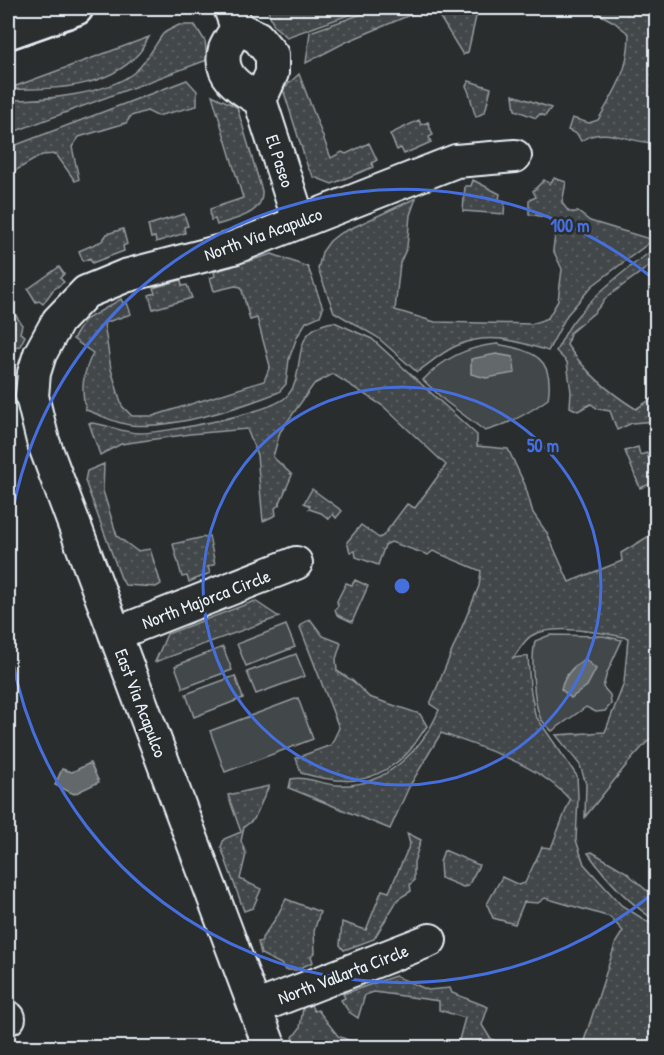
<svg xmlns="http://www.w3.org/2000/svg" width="664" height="1055" font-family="'Patrick Hand',sans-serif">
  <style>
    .grass { fill: url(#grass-dots); stroke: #959ca0; stroke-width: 1.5 }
    .park { fill: #424648; stroke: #959ca0; stroke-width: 1.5 }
    .water { fill: #63686b; stroke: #989fa3; stroke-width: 1.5 }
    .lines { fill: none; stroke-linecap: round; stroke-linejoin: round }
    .street-casing { stroke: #e8f1f8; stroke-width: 36 }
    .secondary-casing { stroke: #e8f1f8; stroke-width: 38 }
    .street { stroke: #2a2d2e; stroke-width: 32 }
    .secondary { stroke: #2a2d2e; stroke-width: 33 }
    .ring { fill: none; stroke: #466fde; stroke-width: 3 }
    .labels { text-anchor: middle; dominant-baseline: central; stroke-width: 5; stroke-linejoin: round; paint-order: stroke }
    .street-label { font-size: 18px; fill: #e8f1f8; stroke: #2a2d2e }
    .centre { fill: #466fde; stroke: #2a2d2e; stroke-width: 3 }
    .ring-label { font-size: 18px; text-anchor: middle; font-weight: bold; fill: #466fde; stroke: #2a2d2e; stroke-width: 5; stroke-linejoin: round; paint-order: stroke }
  </style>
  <defs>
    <pattern id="grass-dots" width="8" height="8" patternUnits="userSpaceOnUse" patternTransform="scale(1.5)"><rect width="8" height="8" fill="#424648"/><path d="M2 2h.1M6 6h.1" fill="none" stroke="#5d6163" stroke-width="1.8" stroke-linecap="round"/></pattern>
  </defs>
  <rect width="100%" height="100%" fill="#2a2d2e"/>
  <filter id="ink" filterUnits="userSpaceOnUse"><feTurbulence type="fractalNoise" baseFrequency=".0167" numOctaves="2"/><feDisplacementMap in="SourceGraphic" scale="12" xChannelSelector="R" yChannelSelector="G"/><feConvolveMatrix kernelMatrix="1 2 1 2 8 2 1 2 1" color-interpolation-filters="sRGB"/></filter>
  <g filter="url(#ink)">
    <!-- grass -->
    <path class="grass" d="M 267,8 L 368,8 L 287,37 L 274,26 Z
      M 379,8 L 478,8 L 468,52 L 463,55 L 435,9 L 424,9 L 346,42 L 306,63 L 310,32 Z
      M 588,8 L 651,8 L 656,23 L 656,143 C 632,144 603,124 581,141 L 577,134 L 568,130 L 572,118 L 589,123 L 598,120 C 616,90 629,70 629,34 L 614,22 Z
      M 179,25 L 195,25 L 205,41 L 207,60 L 8,134 L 8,100 C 43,100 108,95 136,71 C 148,60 154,46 163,34 C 167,30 174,28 179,25 Z
      M 149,37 C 145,43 143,49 139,53 C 108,89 51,90 8,89 Z
      M 299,74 L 331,158 L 342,152 L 346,154 L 369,143 L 377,160 L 372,163 L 373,167 L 332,184 L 314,177 L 308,168 L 283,89 Z
      M 187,80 L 197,91 L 197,106 L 157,116 L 147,111 L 131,116 L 126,123 L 79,137 L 72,147 L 79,179 L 75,181 L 56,154 L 42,155 L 8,175 L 8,148 Z
      M 469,81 L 491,88 L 485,112 L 476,117 C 471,105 472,97 466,86 Z
      M 212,95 L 237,107 L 262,191 C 264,215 234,219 217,225 L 215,219 L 211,220 L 210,209 L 243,198 Z
      M 513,95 L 551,108 L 545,116 L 540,114 L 536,118 L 515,110 Z
      M 419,120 L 421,125 L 428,122 L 433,135 L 429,137 L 431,142 L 404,154 L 401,148 L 397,150 L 390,134 Z
      M 554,178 L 566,182 L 562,203 L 569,212 L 578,212 L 590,221 L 653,240 L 592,286 L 567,315 L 548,351 C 517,341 487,331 456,346 C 442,352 429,364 417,372 L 377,337 L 334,312 L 318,269 L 322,252 L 330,241 L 339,234 L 416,198 L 410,215 L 407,247 L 400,263 L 395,310 L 435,322 L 532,324 L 548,318 L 558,301 L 562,269 L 553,250 L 556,228 L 549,218 L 529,214 L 529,200 L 536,197 L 533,191 L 544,180 L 550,184 Z
      M 473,180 L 500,194 L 499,200 L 505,201 L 504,214 L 463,211 L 465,186 L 471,186 Z
      M 184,214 L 188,226 L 184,227 L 185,233 L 156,242 L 155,237 L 151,238 L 148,225 Z
      M 123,229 L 127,244 L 123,246 L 124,251 L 92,263 L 90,258 L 83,261 L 79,251 L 102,241 L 107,234 Z
      M 656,248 L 656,261 L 607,297 L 595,312 L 570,333 L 567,345 C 584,370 610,393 636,409 L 656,396 L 655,421 L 632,423 L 617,430 L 610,411 L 598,409 L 591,404 L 578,411 L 570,407 L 571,392 L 567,362 L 556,351 C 562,341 567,328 575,319 C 597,291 627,268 656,248 Z
      M 272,254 L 308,267 L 323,308 L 320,316 L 306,322 L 297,337 L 289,359 L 286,384 L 279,392 C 239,408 173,429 130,425 C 114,423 101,415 86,410 C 80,389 83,373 93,353 L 73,339 L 85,320 L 121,299 L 123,303 L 127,303 L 131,314 L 104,323 L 111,369 L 122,406 L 132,416 L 153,416 L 264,381 L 270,366 L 257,318 L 250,320 L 241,287 L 235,286 L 214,291 L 210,278 L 215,276 L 214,272 Z
      M 59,267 L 64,274 L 60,278 L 64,282 L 53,290 L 43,304 L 39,301 L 36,302 L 28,289 Z
      M 181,280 L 182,286 L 187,285 L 192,298 L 153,309 L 149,295 L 155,293 L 153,288 Z
      M 8,303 L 22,325 L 20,333 L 25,336 L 20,346 L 8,348 Z
      M 334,322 L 372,339 L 477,435 L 477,446 L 508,449 L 525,485 L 533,513 L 547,533 L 569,582 L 622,561 L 621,553 L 656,532 L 649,510 L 656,507 L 656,732 L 628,763 L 585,817 L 586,784 L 580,765 L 556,735 L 605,732 L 624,683 L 628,638 C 605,633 552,623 531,636 C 524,640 518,652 513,658 L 528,656 L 530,687 L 535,715 L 577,776 L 578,797 L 576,840 L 584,864 L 621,905 L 656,927 L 656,1047 L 582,1047 L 616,942 L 623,931 L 610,917 L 545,898 L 538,903 L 524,902 L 515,924 L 493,918 L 487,904 L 502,877 L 519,885 L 525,883 L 542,847 L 551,848 L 570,800 C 540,765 483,748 441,733 L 409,787 L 390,829 L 289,788 L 291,779 C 307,776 320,784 336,785 C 384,789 422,750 439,710 L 430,704 L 479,586 L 481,571 L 433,551 L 428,555 L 391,542 L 385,545 L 378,565 L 356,557 L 355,551 L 350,552 L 347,542 L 361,525 L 379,538 L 383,536 L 407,504 L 415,508 L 446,465 L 383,406 L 333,374 L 314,384 L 280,432 L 273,457 L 292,475 L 279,505 L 275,508 L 276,515 L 263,521 L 257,455 L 247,429 L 190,434 L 121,444 L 100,455 L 89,423 C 106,423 121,433 139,433 C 165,433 269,413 286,397 C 310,374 284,329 334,322 Z
      M 638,447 L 640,455 L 647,453 L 651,468 L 656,475 L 653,483 L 640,488 L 625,451 Z
      M 104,464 L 103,491 L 117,536 L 137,551 L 150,549 L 161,584 L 156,587 L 125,585 L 121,578 L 85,481 L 87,471 Z
      M 312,489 L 342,511 L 336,518 L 333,514 L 329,519 L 321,513 L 309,509 L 310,506 L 304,503 Z
      M 209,536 L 215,564 L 208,567 L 210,573 L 189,582 L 187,576 L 182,577 L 173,544 Z
      M 355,580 L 368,586 L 352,622 L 337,615 L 335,609 L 338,606 L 337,601 L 346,583 L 352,585 Z
      M 255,601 L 279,617 L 155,662 L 167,634 Z
      M 310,619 L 323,636 L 341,643 L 336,659 L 337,671 L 353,681 L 369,697 L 420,714 L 427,726 C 419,737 412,751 401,759 C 368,786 341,784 301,773 L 296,758 L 331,745 L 339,728 L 300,627 L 303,623 Z
      M 269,786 L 254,819 L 244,827 L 241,841 L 246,854 L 240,879 L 261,889 L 253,908 L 244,911 L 221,847 L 224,839 L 241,832 L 228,795 Z
      M 407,833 L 421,840 L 414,862 L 414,881 L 410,884 L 411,891 L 398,899 L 374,939 L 344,950 L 340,945 L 342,922 L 366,930 L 382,890 L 389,892 L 410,844 Z
      M 444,850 L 479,865 L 468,886 L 463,887 L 441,878 L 440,862 Z
      M 592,852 L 626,872 L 646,890 L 653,892 L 656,890 L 656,921 C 629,903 607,880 588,853 Z
      M 286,899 L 320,912 L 314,931 L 315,953 L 311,956 L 313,962 L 296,970 L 285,970 L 281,964 L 261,954 L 258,942 L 262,941 L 262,938 L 276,918 Z
      M 395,976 L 428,990 L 450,988 L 452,993 L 488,1007 L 482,1025 L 490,1038 L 506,1047 L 457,1047 L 465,1018 L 439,1010 L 439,1001 L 374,992 L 365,995 L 358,1018 L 349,1012 L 341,1000 L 345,998 L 343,994 Z
      M 311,1005 L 314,1011 L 318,1010 L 338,1036 L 353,1042 L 352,1047 L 297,1047 L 293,1037 L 300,1028 L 303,1008 Z"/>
    <!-- park -->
    <path class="park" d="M 497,344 C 533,351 555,357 548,399 C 529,413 507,425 485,431 L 445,401 L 423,380 C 444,358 467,347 497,344 Z
      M 286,625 L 295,647 L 246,666 L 237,644 Z
      M 550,635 L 603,636 L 622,640 L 607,673 L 603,687 L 610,695 L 611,704 L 605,711 L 596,712 L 586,707 L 552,731 C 548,727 542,722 540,717 C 533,699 531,660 535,641 Z
      M 223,647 L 232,670 L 183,688 L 175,666 Z
      M 296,654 L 305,676 L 256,694 L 247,672 Z
      M 235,676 L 243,698 L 194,717 L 186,694 Z
      M 298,698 L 313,739 L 225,772 L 210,731 Z"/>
    <!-- water -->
    <path class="water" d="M 496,354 L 513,357 L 515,373 L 486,378 L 471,374 L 471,359 Z
      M 585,659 L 596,669 L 587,686 L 571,698 L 561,689 C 565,675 572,667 585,659 Z
      M 90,763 L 99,782 L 74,794 L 55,785 L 62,769 L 72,772 Z"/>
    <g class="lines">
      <defs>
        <path id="street" d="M 230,8 L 237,28 L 257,37 L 272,55 L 272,73 L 260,100 L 299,221
          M 237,28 C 233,35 228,42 225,49 C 217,76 241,89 260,100
          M 115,634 L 296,563
          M 255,1008 L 430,940
          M 8,1018 L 9,1018
          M 270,1048 L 43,441 L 32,396 L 34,373 L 40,354 L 58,321 L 86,292 L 125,276 L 233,248 L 456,161 L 515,156"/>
        <path id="secondary" d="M 8,32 L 76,8"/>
      </defs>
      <!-- street casing -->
      <use href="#street" class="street-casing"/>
      <!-- secondary casing -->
      <use href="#secondary" class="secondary-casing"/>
      <!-- street -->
      <use href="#street" class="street"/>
      <!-- secondary -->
      <use href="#secondary" class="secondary"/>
    </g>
  </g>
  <!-- distance rings -->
  <g class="ring">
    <circle cx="402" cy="586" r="199"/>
    <path d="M655 892A397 397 0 0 1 8 631M8 541A397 397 0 0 1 655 280"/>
  </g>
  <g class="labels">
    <!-- street labels -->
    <g class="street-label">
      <text transform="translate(280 161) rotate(72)">El Paseo</text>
      <text transform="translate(263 234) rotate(-20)">North Via Acapulco</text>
      <text transform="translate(206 599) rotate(-21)">North Majorca Circle</text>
      <text transform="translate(141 703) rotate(69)">East Via Acapulco</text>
      <text transform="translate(343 974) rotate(-21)">North Vallarta Circle</text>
    </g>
  </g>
  <circle cx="402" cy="586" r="9" class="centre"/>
  <g class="ring-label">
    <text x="570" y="232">100 m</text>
    <text x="543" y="452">50 m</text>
  </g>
  <!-- margin -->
  <rect width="664" height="1055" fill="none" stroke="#2a2d2e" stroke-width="30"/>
  <rect x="15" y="15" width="634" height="1025" fill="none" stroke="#e8f1f8" stroke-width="2" filter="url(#ink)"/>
</svg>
